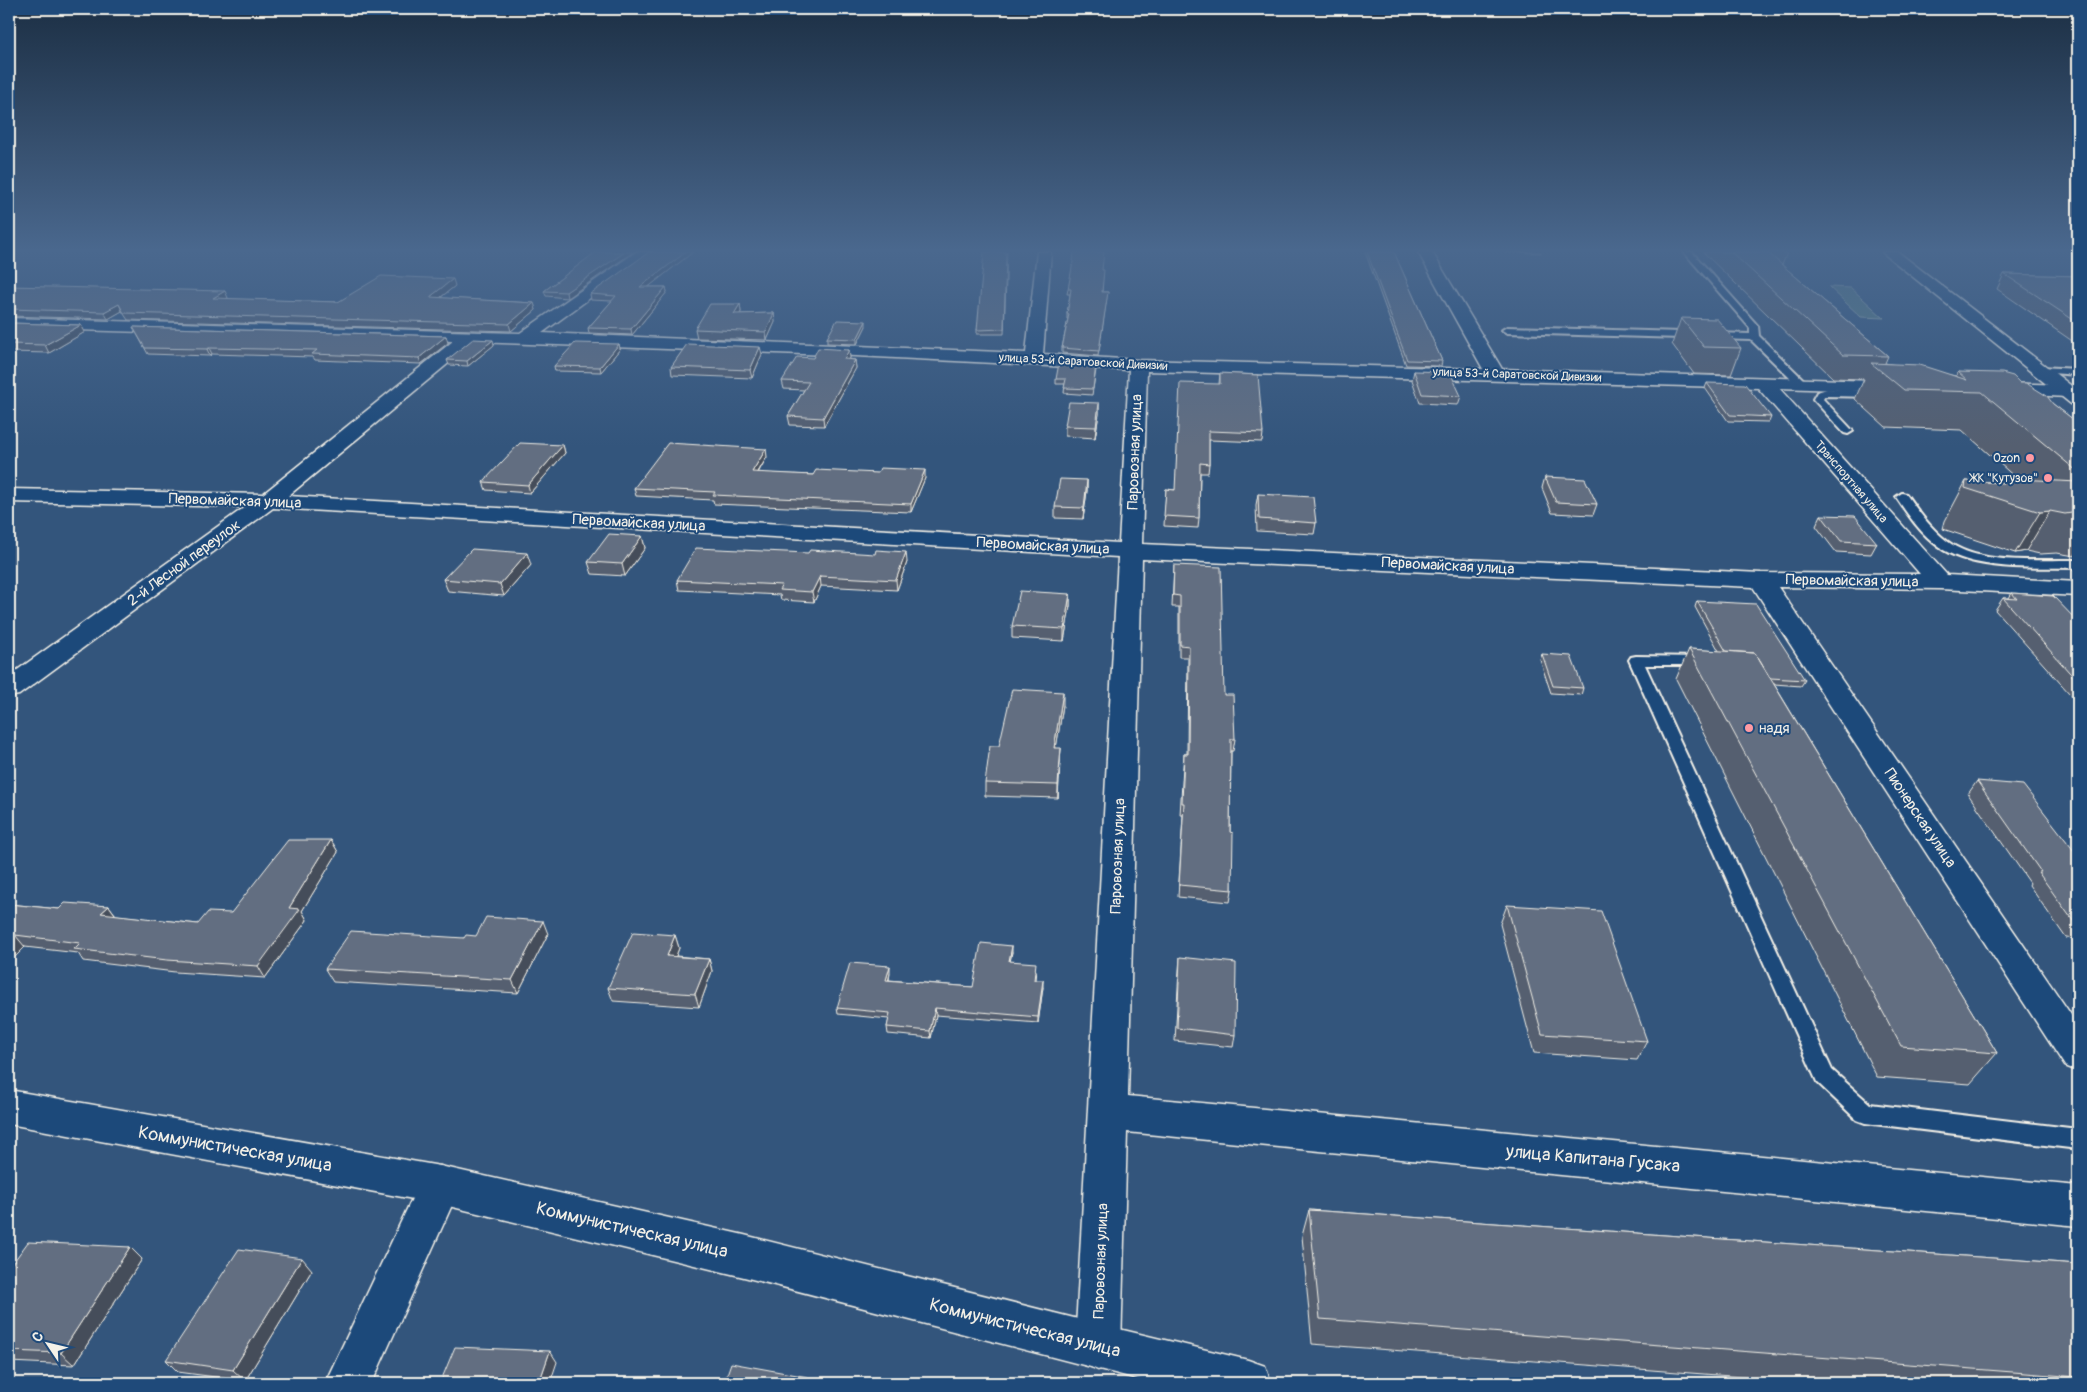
<svg xmlns="http://www.w3.org/2000/svg" width="2087" height="1392" font-family="Pangolin,sans-serif">
  <style>
    .green { fill: #567b81; stroke: #a5b6b4 }
    .lines { fill: none; stroke-linecap: round; stroke-linejoin: round }
    .lane-casing { stroke: #f4f1e8; stroke-width: 4 }
    .street-casing { stroke: #f4f1e8; stroke-width: 3 }
    .secondary-casing { stroke: #f4f1e8; stroke-width: 3 }
    .primary-casing { stroke: #f4f1e8; stroke-width: 3 }
    .lane { fill: #1f4a7a; fill-rule: evenodd }
    .street { fill: #1f4a7a; fill-rule: evenodd }
    .secondary { fill: #1f4a7a; fill-rule: evenodd }
    .primary { fill: #1f4a7a; fill-rule: evenodd }
    .wall { fill: #545f6f; stroke: #f4f1e8 }
    .shaded-wall { fill: #454d5a; stroke: #f4f1e8 }
    .building { fill: #626e81; stroke: #f4f1e8 }
    .poi-dot { fill: #ff9aa2; stroke: #1f4a7a; stroke-width: 2 }
    .labels { text-anchor: middle; dominant-baseline: central; stroke-width: 4; stroke-linejoin: round; paint-order: stroke }
    .far-street-label { font-size: 12px; fill: #f4f1e8; stroke: #1f4a7a }
    .far-poi-label { font-size: 12px; fill: #f4f1e8; stroke: #1f4a7a; text-anchor: end }
    .street-label { font-size: 15px; fill: #f4f1e8; stroke: #1f4a7a }
    .poi-label { font-size: 15px; fill: #f4f1e8; stroke: #1f4a7a; text-anchor: start }
    .near-street-label { font-size: 18px; fill: #f4f1e8; stroke: #1f4a7a }
  </style>
  <rect width="100%" height="100%" fill="#33557c"/>
  <filter id="ink" filterUnits="userSpaceOnUse"><feTurbulence type="fractalNoise" baseFrequency=".02" numOctaves="2"/><feDisplacementMap in="SourceGraphic" scale="10" xChannelSelector="R" yChannelSelector="G"/><feConvolveMatrix kernelMatrix="1 2 1 2 8 2 1 2 1" color-interpolation-filters="sRGB"/></filter>
  <g filter="url(#ink)">
    <!-- green -->
    <path class="green" d="M 1829,287 L 1851,288 L 1884,318 L 1861,317 Z"/>
    <g class="lines">
      <defs>
        <path id="lane" d="M 1684,252 L 1692,252 L 1758,326 L 1759,336 L 1805,381 L 1805,385 L 1797,385 L 1751,340 L 1507,333 L 1502,330 L 1507,327 L 1750,334 L 1750,328 Z
          M 2041,367 L 2078,369 L 2078,375 L 2037,372 L 2036,370 Z
          M 1827,389 L 1877,391 L 1882,394 L 1877,397 L 1825,396 L 1823,399 L 1853,431 L 1848,434 L 1844,433 L 1813,399 L 1817,392 Z
          M 1902,493 L 1906,494 C 1918,511 1930,528 1947,541 C 1980,566 2038,559 2078,560 L 2078,568 C 2037,567 1974,572 1939,547 C 1921,534 1908,515 1896,497 Z
          M 1636,656 L 1701,657 L 1706,658 L 1708,661 L 1706,664 L 1701,665 L 1645,665 L 1832,1070 L 1870,1104 L 2078,1129 L 2078,1149 L 1865,1123 L 1857,1120 L 1817,1082 L 1629,660 L 1631,657 Z"/>
        <path id="street" d="M 636,252 L 653,252 L 542,333 L 1026,353 L 1037,252 L 1051,252 L 1043,354 L 1138,360 L 1483,369 L 1418,252 L 1432,252 L 1502,369 L 1906,382 L 1908,386 L 1906,390 L 1899,392 L 1779,388 L 1947,575 L 2078,582 L 2078,596 L 1940,589 L 1778,587 L 2078,1025 L 2078,1071 L 2065,1066 L 1753,587 L 1142,559 L 1128,1096 L 2078,1186 L 2078,1226 L 1127,1132 L 1121,1347 L 1114,1363 L 1098,1370 L 1082,1363 L 1075,1347 L 1118,557 L 273,508 L 19,695 L 9,697 L 9,676 L 245,507 L 9,502 L 9,489 L 263,494 L 453,341 L 9,328 L 9,318 L 520,333 ZM 474,342 L 856,356 L 1129,370 L 1119,543 L 288,496 ZM 1147,371 L 1758,388 L 1920,574 L 1761,573 L 1142,544 Z
          M 2002,383 L 2067,385 L 2074,387 L 2076,391 L 2074,395 L 2067,397 L 1995,393 L 1993,389 L 1995,385 Z
          M 440,1166 L 455,1171 L 461,1185 L 372,1383 L 325,1383 L 425,1171 Z"/>
        <path id="secondary" d="M 9,1090 L 440,1166 L 744,1235 L 1098,1324 L 1248,1360 L 1265,1366 L 1271,1383 L 1153,1383 L 744,1277 L 440,1204 L 9,1124 Z"/>
        <path id="primary" d="M 1882,252 L 1898,252 L 2078,391 L 2078,406 L 2071,404 Z"/>
      </defs>
      <!-- lane casing -->
      <use href="#lane" class="lane-casing"/>
      <!-- street casing -->
      <use href="#street" class="street-casing"/>
      <!-- secondary casing -->
      <use href="#secondary" class="secondary-casing"/>
      <!-- primary casing -->
      <use href="#primary" class="primary-casing"/>
      <!-- lane -->
      <use href="#lane" class="lane"/>
      <!-- street -->
      <use href="#street" class="street"/>
      <!-- secondary -->
      <use href="#secondary" class="secondary"/>
      <!-- primary -->
      <use href="#primary" class="primary"/>
    </g>
    <!-- wall -->
    <path class="wall" d="M 596,252 L 567,298 L 546,296 L 544,291 Z
      M 693,252 L 648,287 L 666,287 L 667,292 L 632,335 L 589,333 L 588,328 L 612,301 L 591,300 L 590,294 Z
      M 1007,252 L 1004,334 L 977,334 L 977,330 Z
      M 1365,252 L 1394,252 L 1442,361 L 1441,366 L 1406,365 Z
      M 1504,252 L 1541,252 L 1541,253 Z
      M 1703,252 L 1786,252 L 1787,253 L 1782,265 L 1888,356 L 1885,363 L 1956,376 L 1958,372 L 2020,383 L 2053,404 L 2078,423 L 2078,551 L 2077,551 L 2075,556 L 2057,553 L 2040,554 L 2026,551 L 2015,553 L 1943,529 L 1945,521 L 1966,481 L 1995,482 L 1998,478 L 2017,479 L 1962,430 L 1886,427 L 1855,399 L 1864,379 L 1833,378 Z
      M 1103,270 L 1102,292 L 1108,292 L 1107,297 L 1098,356 L 1062,353 L 1062,348 L 1068,319 L 1067,319 L 1067,314 L 1070,294 L 1067,294 L 1068,289 Z
      M 2004,274 L 2078,276 L 2078,345 L 1997,289 Z
      M 9,286 L 228,298 L 226,299 L 338,302 L 455,286 L 440,298 L 534,303 L 536,310 L 511,331 L 128,320 L 122,311 L 108,319 L 9,316 Z
      M 740,304 L 741,312 L 740,314 L 774,313 L 775,322 L 767,340 L 697,338 L 695,329 Z
      M 1681,318 L 1741,348 L 1731,375 L 1694,374 L 1672,344 Z
      M 9,323 L 81,325 L 85,332 L 49,353 L 9,352 Z
      M 866,326 L 857,344 L 827,343 L 827,338 Z
      M 133,327 L 446,336 L 448,343 L 421,364 L 315,360 L 313,357 L 212,354 L 210,356 L 148,354 Z
      M 619,344 L 620,349 L 601,372 L 555,371 L 554,366 Z
      M 494,345 L 468,366 L 449,365 L 447,360 Z
      M 849,350 L 850,358 L 849,359 L 855,360 L 856,368 L 824,426 L 790,425 L 788,416 L 804,390 L 784,389 L 782,381 L 813,358 Z
      M 762,354 L 752,378 L 672,375 L 671,367 Z
      M 1096,370 L 1092,395 L 1064,393 L 1065,384 L 1056,384 L 1056,379 Z
      M 1414,371 L 1461,396 L 1458,405 L 1420,403 L 1412,380 Z
      M 1220,373 L 1263,433 L 1262,442 L 1209,440 L 1209,464 L 1208,473 L 1200,473 L 1199,518 L 1198,528 L 1164,526 L 1166,489 L 1175,490 L 1219,384 Z
      M 1707,383 L 1771,417 L 1769,422 L 1728,421 L 1705,388 Z
      M 1099,403 L 1099,414 L 1095,438 L 1065,436 L 1065,426 Z
      M 563,445 L 565,453 L 530,493 L 486,490 L 483,482 Z
      M 767,457 L 758,473 L 813,475 L 925,478 L 911,512 L 714,504 L 713,500 L 636,496 L 634,488 Z
      M 1545,477 L 1597,504 L 1593,515 L 1552,513 L 1542,488 Z
      M 1087,480 L 1087,491 L 1083,519 L 1055,518 L 1055,507 Z
      M 1258,494 L 1316,523 L 1314,534 L 1257,531 L 1256,505 Z
      M 1821,515 L 1877,543 L 1871,554 L 1836,552 L 1816,526 Z
      M 642,536 L 645,548 L 625,576 L 592,574 L 588,562 Z
      M 907,562 L 897,590 L 821,586 L 814,602 L 781,600 L 780,595 L 679,590 L 677,580 Z
      M 531,565 L 504,596 L 448,591 L 443,579 Z
      M 1174,565 L 1224,695 L 1235,739 L 1233,751 L 1231,751 L 1230,832 L 1232,890 L 1230,902 L 1178,897 L 1183,815 L 1180,815 L 1183,766 L 1184,754 L 1187,754 L 1188,657 L 1179,657 L 1179,607 L 1172,607 Z
      M 2012,593 L 2078,622 L 2078,703 L 1995,610 L 2003,598 L 2009,598 Z
      M 1070,594 L 1070,606 L 1064,641 L 1012,638 L 1012,626 Z
      M 1697,601 L 1805,680 L 1801,686 L 1774,684 L 1997,1053 L 1970,1084 L 1877,1077 L 1676,679 L 1689,649 L 1719,651 L 1695,607 Z
      M 1542,654 L 1583,688 L 1581,695 L 1551,693 L 1540,660 Z
      M 1063,705 L 1056,748 L 1060,761 L 1058,798 L 985,796 L 985,783 Z
      M 1977,781 L 2078,856 L 2078,939 L 2066,938 L 2029,885 L 2030,883 L 1968,794 Z
      M 331,840 L 338,852 L 302,911 L 307,920 L 265,978 L 175,972 L 83,961 L 78,953 L 25,947 L 13,959 L 9,958 L 9,904 L 59,909 L 109,906 L 116,915 L 198,924 L 231,913 Z
      M 1507,905 L 1647,1041 L 1637,1060 L 1534,1053 L 1500,924 Z
      M 548,934 L 518,993 L 333,982 L 325,969 L 464,938 Z
      M 675,935 L 679,948 L 676,956 L 709,959 L 712,971 L 699,1007 L 613,1001 L 608,988 Z
      M 1012,952 L 1010,961 L 1036,970 L 1035,980 L 1043,987 L 1038,1023 L 936,1015 L 931,1038 L 888,1034 L 887,1027 L 889,1019 L 838,1014 L 837,1008 L 890,973 L 889,980 L 973,987 Z
      M 1180,957 L 1235,1035 L 1233,1047 L 1175,1041 L 1179,970 Z
      M 1309,1210 L 2078,1264 L 2078,1383 L 1821,1383 L 1312,1344 L 1302,1236 Z
      M 130,1247 L 142,1259 L 74,1365 L 9,1362 L 9,1268 Z
      M 312,1270 L 245,1381 L 178,1372 L 166,1360 Z"/>
    <!-- shaded-wall -->
    <path class="shaded-wall" d="M 625,252 L 633,252 L 567,298 L 566,292 Z
      M 686,252 L 693,252 L 642,292 L 640,287 Z
      M 453,279 L 455,286 L 432,304 L 430,297 Z
      M 666,287 L 667,292 L 632,335 L 631,329 Z
      M 225,291 L 228,298 L 216,305 L 213,298 Z
      M 534,303 L 536,310 L 511,331 L 509,324 Z
      M 119,304 L 122,311 L 108,319 L 104,312 Z
      M 740,304 L 741,312 L 736,322 L 734,314 Z
      M 774,313 L 775,322 L 767,340 L 766,332 Z
      M 866,321 L 866,326 L 857,344 L 857,339 Z
      M 81,325 L 85,332 L 49,353 L 45,345 Z
      M 446,336 L 448,343 L 421,364 L 419,358 Z
      M 493,340 L 494,345 L 468,366 L 467,361 Z
      M 619,344 L 620,349 L 601,372 L 600,367 Z
      M 760,347 L 762,354 L 752,378 L 750,370 Z
      M 209,348 L 212,354 L 210,356 L 207,349 Z
      M 849,350 L 850,358 L 845,367 L 844,359 Z
      M 855,360 L 856,368 L 824,426 L 823,418 Z
      M 1099,403 L 1099,414 L 1095,438 L 1096,427 Z
      M 563,445 L 565,453 L 530,493 L 528,485 Z
      M 766,449 L 767,457 L 753,480 L 752,472 Z
      M 925,470 L 925,478 L 911,512 L 911,504 Z
      M 1087,480 L 1087,491 L 1083,519 L 1084,508 Z
      M 2050,511 L 2026,551 L 2015,553 L 2040,512 Z
      M 642,536 L 645,548 L 625,576 L 622,564 Z
      M 906,552 L 907,562 L 897,590 L 896,580 Z
      M 527,553 L 531,565 L 504,596 L 500,584 Z
      M 820,576 L 821,586 L 814,602 L 812,592 Z
      M 1070,594 L 1070,606 L 1064,641 L 1064,629 Z
      M 1063,692 L 1063,705 L 1054,761 L 1054,748 Z
      M 1061,748 L 1060,761 L 1058,798 L 1058,785 Z
      M 331,840 L 338,852 L 302,911 L 307,920 L 265,978 L 258,966 L 289,908 Z
      M 109,906 L 117,917 L 101,913 Z
      M 543,921 L 548,934 L 518,993 L 512,980 Z
      M 15,935 L 25,947 L 13,959 L 9,954 L 9,941 Z
      M 675,935 L 679,948 L 671,969 L 667,956 Z
      M 1012,946 L 1012,952 L 1009,967 L 1009,961 Z
      M 709,959 L 712,971 L 699,1007 L 695,994 Z
      M 890,966 L 890,973 L 887,986 L 886,980 Z
      M 1043,980 L 1043,987 L 1038,1023 L 1038,1017 Z
      M 935,1008 L 936,1015 L 931,1038 L 930,1031 Z
      M 130,1247 L 142,1259 L 74,1365 L 61,1353 Z
      M 302,1258 L 312,1270 L 245,1381 L 233,1370 Z
      M 550,1351 L 557,1362 L 550,1383 L 539,1383 Z
      M 808,1377 L 810,1383 L 806,1383 Z"/>
    <!-- building -->
    <path class="building" d="M 596,252 L 625,252 L 566,292 L 544,291 Z
      M 649,252 L 686,252 L 640,287 L 666,287 L 631,329 L 588,328 L 616,296 L 590,294 Z
      M 984,252 L 1006,252 L 1004,329 L 977,330 Z
      M 1074,252 L 1104,252 L 1102,270 L 1104,270 L 1102,292 L 1108,292 L 1099,351 L 1062,348 L 1069,314 L 1067,314 L 1071,289 L 1068,289 L 1073,262 Z
      M 1367,252 L 1394,252 L 1442,361 L 1407,360 Z
      M 1731,252 L 1786,252 L 1787,253 L 1767,252 L 1888,356 L 1843,355 Z
      M 2004,274 L 2078,276 L 2078,323 Z
      M 381,276 L 453,279 L 430,297 L 534,303 L 509,324 L 124,313 L 119,304 L 104,312 L 9,309 L 9,286 L 225,291 L 213,298 L 338,302 Z
      M 710,304 L 740,304 L 734,314 L 774,313 L 766,332 L 695,329 Z
      M 1681,318 L 1717,319 L 1741,348 L 1704,347 Z
      M 837,320 L 866,321 L 857,339 L 827,338 Z
      M 9,323 L 81,325 L 45,345 L 9,344 Z
      M 133,327 L 446,336 L 419,358 L 312,354 L 317,350 L 209,348 L 207,349 L 145,348 Z
      M 473,339 L 493,340 L 467,361 L 447,360 Z
      M 575,343 L 619,344 L 600,367 L 554,366 Z
      M 687,344 L 760,347 L 750,370 L 671,367 Z
      M 818,348 L 849,350 L 844,359 L 855,360 L 823,418 L 788,416 L 809,382 L 782,381 L 797,357 L 813,358 Z
      M 1059,363 L 1096,365 L 1093,389 L 1064,388 L 1066,379 L 1056,379 Z
      M 1871,363 L 1920,365 L 1967,380 L 1958,372 L 2002,373 L 2013,376 L 2020,383 L 2026,383 L 2047,396 L 2053,404 L 2078,423 L 2078,472 L 1982,392 L 1904,390 Z
      M 1414,371 L 1450,372 L 1461,396 L 1422,394 Z
      M 1220,373 L 1258,375 L 1263,433 L 1209,431 L 1209,464 L 1200,463 L 1199,518 L 1164,516 L 1166,489 L 1175,490 L 1180,383 L 1220,384 Z
      M 1707,383 L 1745,384 L 1771,417 L 1730,415 Z
      M 1069,402 L 1099,403 L 1096,427 L 1065,426 Z
      M 520,443 L 563,445 L 528,485 L 483,482 Z
      M 668,443 L 766,449 L 752,472 L 813,475 L 816,470 L 878,473 L 880,468 L 925,470 L 911,504 L 713,495 L 715,492 L 634,488 Z
      M 1545,477 L 1585,479 L 1597,504 L 1556,502 Z
      M 1998,478 L 2078,482 L 2078,512 L 2065,514 L 2050,511 L 2040,512 L 1965,488 L 1966,481 L 2003,483 Z
      M 1060,479 L 1087,480 L 1084,508 L 1055,507 Z
      M 1258,494 L 1313,497 L 1316,523 L 1259,519 Z
      M 1821,515 L 1855,516 L 1877,543 L 1841,541 Z
      M 609,534 L 642,536 L 622,564 L 588,562 Z
      M 696,548 L 808,553 L 810,550 L 875,554 L 876,550 L 906,552 L 896,580 L 820,576 L 812,592 L 779,590 L 782,585 L 677,580 Z
      M 472,549 L 527,553 L 500,584 L 443,579 Z
      M 1174,565 L 1221,567 L 1224,695 L 1233,695 L 1235,739 L 1231,739 L 1230,832 L 1233,833 L 1232,890 L 1179,885 L 1184,803 L 1182,803 L 1184,754 L 1188,754 L 1189,646 L 1180,645 L 1180,596 L 1173,595 Z
      M 1020,591 L 1070,594 L 1064,629 L 1012,626 Z
      M 2012,593 L 2053,596 L 2078,622 L 2078,682 L 2003,598 L 2017,599 Z
      M 1697,601 L 1756,604 L 1805,680 L 1770,678 L 1755,653 L 1726,651 Z
      M 1689,649 L 1755,653 L 1997,1053 L 1901,1046 Z
      M 1542,654 L 1571,656 L 1583,688 L 1553,686 Z
      M 1012,689 L 1063,692 L 1054,748 L 1061,748 L 1058,785 L 985,783 L 990,746 L 999,746 Z
      M 1977,781 L 2023,785 L 2078,856 L 2078,926 L 2076,925 L 2038,872 L 2041,872 Z
      M 288,840 L 331,840 L 289,908 L 300,909 L 258,966 L 167,960 L 74,949 L 80,943 L 15,935 L 9,941 L 9,904 L 59,909 L 65,903 L 109,906 L 101,913 L 198,924 L 208,912 L 231,913 Z
      M 1507,905 L 1601,911 L 1647,1041 L 1542,1034 Z
      M 486,917 L 543,921 L 512,980 L 325,969 L 351,931 L 464,938 L 466,935 L 476,936 Z
      M 633,932 L 675,935 L 667,956 L 709,959 L 695,994 L 608,988 Z
      M 981,943 L 1012,946 L 1009,961 L 1036,963 L 1034,980 L 1043,980 L 1038,1017 L 935,1008 L 930,1031 L 887,1027 L 890,1013 L 837,1008 L 850,963 L 890,966 L 886,980 L 973,987 Z
      M 1180,957 L 1236,963 L 1235,1035 L 1177,1028 Z
      M 1309,1210 L 2078,1264 L 2078,1377 L 1320,1319 Z
      M 28,1242 L 130,1247 L 61,1353 L 9,1351 L 9,1268 Z
      M 239,1249 L 302,1258 L 233,1370 L 166,1360 Z
      M 455,1347 L 550,1351 L 539,1383 L 440,1383 Z
      M 731,1363 L 808,1377 L 806,1383 L 724,1383 Z"/>
  </g>
  <!-- sky -->
  <linearGradient id="sky" x2="0" y2="1"><stop stop-color="#1c2f44"/><stop offset="0.56" stop-color="#4a688e"/><stop offset="1" stop-color="#4a688e" stop-opacity="0"/></linearGradient>
  <rect width="2087" height="447" fill="url(#sky)"/>
  <!-- markers -->
  <g class="poi-dot">
    <circle cx="2030" cy="458" r="5"/>
    <circle cx="2048" cy="478" r="5"/>
    <circle cx="1749" cy="728" r="5"/>
  </g>
  <g class="labels">
    <!-- far-street labels -->
    <g class="far-street-label">
      <text transform="translate(1083 362) rotate(3)">улица 53-й Саратовской Дивизии</text>
      <text transform="translate(1517 375) rotate(2)">улица 53-й Саратовской Дивизии</text>
      <text transform="translate(1851 482) rotate(49)">Транспортная улица</text>
    </g>
    <!-- far-poi labels -->
    <g class="far-poi-label">
      <text x="2020" y="458">Ozon</text>
      <text x="2038" y="478">ЖК "Кутузов"</text>
    </g>
    <!-- street labels -->
    <g class="street-label">
      <text transform="translate(1135 452) rotate(-88)">Паровозная улица</text>
      <text transform="translate(235 501) rotate(2)">Первомайская улица</text>
      <text transform="translate(639 523) rotate(3)">Первомайская улица</text>
      <text transform="translate(1043 546) rotate(3)">Первомайская улица</text>
      <text transform="translate(184 563) rotate(-36)">2-й Лесной переулок</text>
      <text transform="translate(1448 566) rotate(3)">Первомайская улица</text>
      <text transform="translate(1852 581) rotate(1)">Первомайская улица</text>
      <text transform="translate(1920 818) rotate(56)">Пионерская улица</text>
      <text transform="translate(1118 856) rotate(-88)">Паровозная улица</text>
      <text transform="translate(1101 1261) rotate(-88)">Паровозная улица</text>
    </g>
    <!-- poi labels -->
    <g class="poi-label">
      <text x="1759" y="728">надя</text>
    </g>
    <!-- near-street labels -->
    <g class="near-street-label">
      <text transform="translate(235 1149) rotate(10)">Коммунистическая улица</text>
      <text transform="translate(1593 1159) rotate(5)">улица Капитана Гусака</text>
      <text transform="translate(632 1230) rotate(13)">Коммунистическая улица</text>
      <text transform="translate(1025 1328) rotate(14)">Коммунистическая улица</text>
    </g>
  </g>
  <!-- margin -->
  <rect width="2087" height="1392" fill="none" stroke="#1f4a7a" stroke-width="30"/>
  <rect x="15" y="15" width="2057" height="1362" fill="none" stroke="#f4f1e8" stroke-width="2" filter="url(#ink)"/>
  <!-- north arrow -->
  <g transform="translate(48 1344) rotate(305)" stroke="#1f4a7a" stroke-width="4" paint-order="stroke">
  <path d="M0-4L9 19L0 12L-9 19Z" fill="#f4f1e8"/>
  <text y="-8" font-size="14" font-weight="bold" text-anchor="middle" fill="#f4f1e8">С</text>
  </g>
</svg>
